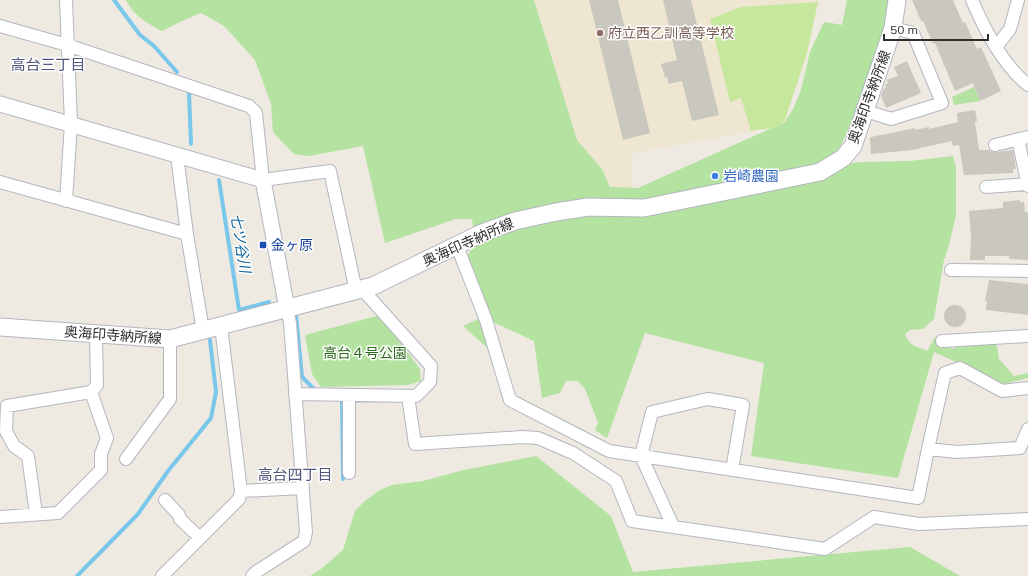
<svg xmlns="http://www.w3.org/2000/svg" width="1028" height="576" font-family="Mulish,'Noto Sans JP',sans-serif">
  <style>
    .education { fill: #efe6d2 }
    .green { fill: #b4e2a0 }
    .pitch { fill: #c5e89d }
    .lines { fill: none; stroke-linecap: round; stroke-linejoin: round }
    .stream { stroke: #79c8eb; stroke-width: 4 }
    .building { fill: #cac7bf }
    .minor-casing { stroke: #b4b6c0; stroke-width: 14 }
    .tertiary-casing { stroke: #b4b6c0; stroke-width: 17 }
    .secondary-casing { stroke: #b4b6c0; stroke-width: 19 }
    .minor { stroke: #fff; stroke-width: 12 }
    .tertiary { stroke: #fff; stroke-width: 15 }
    .secondary { stroke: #fff; stroke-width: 17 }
    .education-dot { fill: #8d6e63; stroke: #fff; stroke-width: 1.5 }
    .shop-dot { fill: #3f7fe0; stroke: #fff; stroke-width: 1.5 }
    .transit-dot { fill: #1a4fb4; stroke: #fff; stroke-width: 1.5 }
    .labels { text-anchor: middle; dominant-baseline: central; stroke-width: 3; stroke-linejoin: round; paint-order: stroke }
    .education-label { font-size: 14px; fill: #785e54; stroke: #fff; text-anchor: start }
    .street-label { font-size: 14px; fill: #2e2e2e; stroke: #fff }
    .shop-label { font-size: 14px; fill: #366cbe; stroke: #fff; text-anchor: start }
    .transit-label { font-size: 14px; fill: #164399; stroke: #fff; text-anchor: start }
    .park-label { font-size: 14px; fill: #2b6a1e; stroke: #fff }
    .neighbourhood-label { font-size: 15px; fill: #4f557d; stroke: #fff }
    .water-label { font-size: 15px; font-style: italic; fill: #13679c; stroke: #fff }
  </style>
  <rect width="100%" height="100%" fill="#eee9e1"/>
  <!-- education -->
  <path class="education" d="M 534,0 L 819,0 L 807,53 L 785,120 L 777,127 L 633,153 L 632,188 L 610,187 L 602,169 L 577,140 Z"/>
  <!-- green -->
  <path class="green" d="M 126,0 L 534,0 L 577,140 L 602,169 L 610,187 L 638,188 L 785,122 L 794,107 L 801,90 L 810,52 L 824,22 L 842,25 L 847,0 L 889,0 L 885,24 L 858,107 L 842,143 L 837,165 L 861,162 L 910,161 L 953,156 L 956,167 L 956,215 L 949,245 L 944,260 L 934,319 L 923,329 L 910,330 L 905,334 C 910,346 915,346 927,351 L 935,337 L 943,341 L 952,349 L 963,344 L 992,341 L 997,346 L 999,359 L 1014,376 L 1028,373 L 1028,378 L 1004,384 L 934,352 L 898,478 L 751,456 L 764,363 L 645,333 L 607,438 L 595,430 L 598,423 L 585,389 L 578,381 L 566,381 L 560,393 L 542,398 L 534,341 L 493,322 L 467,258 L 470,251 L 476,247 L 472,219 L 456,219 L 385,243 L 363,146 L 309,156 L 294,154 L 273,132 L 271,104 L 255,60 L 224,26 L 201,13 L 182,21 L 162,31 C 149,25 132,14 126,0 Z
    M 974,87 L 980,101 L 954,105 L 952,97 Z
    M 380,315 L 420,369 L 421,381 L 408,385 L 321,387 L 312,374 L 305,335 Z
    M 480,318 L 492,352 L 463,326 Z
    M 536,456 L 611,516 L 633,572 L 910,547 L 960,576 L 310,576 L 321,569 L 343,550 L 355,511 L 366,500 L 380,490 L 392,485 L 423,481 L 464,470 Z"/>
  <!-- pitch -->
  <path class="pitch" d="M 818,2 L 807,53 L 785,120 L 777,127 L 751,131 L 741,98 L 730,102 L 710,19 L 741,7 Z"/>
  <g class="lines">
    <!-- stream -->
    <path class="stream" d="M 114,0 L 140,35 L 154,46 L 177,72
      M 189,92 L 191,144
      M 219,180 L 239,310 L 269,302
      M 296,315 L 302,377 L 315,390 L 317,390
      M 342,400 L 343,479
      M 77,576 L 138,514 L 168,471 L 211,418 L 216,392 L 210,340"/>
  </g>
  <!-- building -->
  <path class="building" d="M 589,0 L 618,0 L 650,133 L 623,140 Z
    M 663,0 L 691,0 L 719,115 L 692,121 L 682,81 L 669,84 L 667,77 L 665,77 L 661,64 L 677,60 Z
    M 912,0 L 953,0 L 963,23 L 965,22 L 977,49 L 981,47 L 1001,91 L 980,101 L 973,83 L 955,91 L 935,43 L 933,44 L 923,21 L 921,21 Z
    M 907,61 L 921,93 L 886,108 L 881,96 L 883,89 L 886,88 L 885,85 L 888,83 L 887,80 L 898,76 L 894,67 Z
    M 975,110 L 977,121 L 975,122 L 979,150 L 989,150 L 993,152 L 996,152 L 1013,150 L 1016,169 L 1013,169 L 1013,173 L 964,175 L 959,145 L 953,146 L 952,141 L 912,150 L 871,154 L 870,138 L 871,137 L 915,128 L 915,130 L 929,127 L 929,129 L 958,122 L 957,113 Z
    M 1020,200 L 1020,202 L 1024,202 L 1025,212 L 1028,212 L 1028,260 L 1009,259 L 1009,256 L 985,256 L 985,260 L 970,260 L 971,235 L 969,211 L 1003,208 L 1003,202 Z
    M 989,280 L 1028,284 L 1028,315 L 986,310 L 987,301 L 985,301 Z
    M944 316a11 11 0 1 1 22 0a11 11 0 1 1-22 0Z"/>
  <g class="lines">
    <defs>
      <path id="minor" d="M 66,0 L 71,124 L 66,201
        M 972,0 C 985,31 1002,64 1028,85
        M 0,26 L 67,45 L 249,106 L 256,113 L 263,180 L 330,171 L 356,291
        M 996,47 L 1010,29 L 1018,0
        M 866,111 L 891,119 L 942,103 L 913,33 L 893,28
        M 1018,139 L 1028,186
        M 995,145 L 1028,137
        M 177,155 L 187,234 L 203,331
        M 0,182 L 187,234
        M 986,187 L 1027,184
        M 457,246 L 486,320 L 510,400 L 609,451 L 918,498 L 928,449 L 945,373 L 960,368 L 1002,391 L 1028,388
        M 951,270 L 1028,271
        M 942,341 L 1028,336
        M 295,394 L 416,396 L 430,382 L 431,366 L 362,289
        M 408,396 L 415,444 L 522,437 L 538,438 L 573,453 L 616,481 L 632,521 L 825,549 L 874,517 L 919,524 L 1028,519
        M 928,449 L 957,452 L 1020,448 L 1028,429
        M 126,459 L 170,399 L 170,339
        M 349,473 L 349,395
        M 241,491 L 303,488
        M 165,500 L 179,515 L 180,519 L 200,538
        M 36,514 L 28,456 L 14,446 L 6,431 L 7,406 L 91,392
        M 0,517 L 58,513 L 101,470 L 101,454 L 107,438 L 91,392 L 97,385 L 96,334
        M 673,526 L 641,456 L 652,412 L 708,399 L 743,405 L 732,470
        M 162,576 L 239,499 L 241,491 L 221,326
        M 252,576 L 256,572 L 304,541 L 306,532 L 290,323 L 287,309"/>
      <path id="tertiary" d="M 0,104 L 263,180 L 287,309"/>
      <path id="secondary" d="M 0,327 L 170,339 L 373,286 L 482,233 L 515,221 L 556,212 L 588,207 L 644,208 L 820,172 L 843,158 L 853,146 L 893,28 L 897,0"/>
    </defs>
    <!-- minor casing -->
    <use href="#minor" class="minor-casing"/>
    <!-- tertiary casing -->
    <use href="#tertiary" class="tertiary-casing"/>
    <!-- secondary casing -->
    <use href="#secondary" class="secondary-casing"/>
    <!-- minor -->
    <use href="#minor" class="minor"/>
    <!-- tertiary -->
    <use href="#tertiary" class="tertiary"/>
    <!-- secondary -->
    <use href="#secondary" class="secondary"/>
  </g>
  <!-- markers -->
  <circle class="education-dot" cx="600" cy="33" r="4"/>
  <circle class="shop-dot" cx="715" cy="176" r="4"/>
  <rect class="transit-dot" x="259" y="241" width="8" height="8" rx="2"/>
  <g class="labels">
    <!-- education labels -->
    <g class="education-label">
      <text x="608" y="33">府立西乙訓高等学校</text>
    </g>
    <!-- street labels -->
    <g class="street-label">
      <text transform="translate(869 97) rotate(-70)">奥海印寺納所線</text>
      <text transform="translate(468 242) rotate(-24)">奥海印寺納所線</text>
      <text transform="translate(113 335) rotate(4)">奥海印寺納所線</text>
    </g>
    <!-- shop labels -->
    <g class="shop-label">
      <text x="723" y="176">岩崎農園</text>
    </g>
    <!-- transit labels -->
    <g class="transit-label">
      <text x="271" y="245">金ヶ原</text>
    </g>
    <!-- park labels -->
    <g class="park-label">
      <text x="365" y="353">高台４号公園</text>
    </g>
    <!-- neighbourhood labels -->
    <g class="neighbourhood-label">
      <text x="48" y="64">高台三丁目</text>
      <text x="295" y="474">高台四丁目</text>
    </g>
    <!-- water labels -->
    <g class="water-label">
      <text transform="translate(241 243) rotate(81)">七ツ谷川</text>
    </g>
  </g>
  <!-- scale -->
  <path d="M884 34v6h104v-6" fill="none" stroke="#2e2e2e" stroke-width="2"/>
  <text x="890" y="34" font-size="12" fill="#2e2e2e" stroke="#ffffff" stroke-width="3" paint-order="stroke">50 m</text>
</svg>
